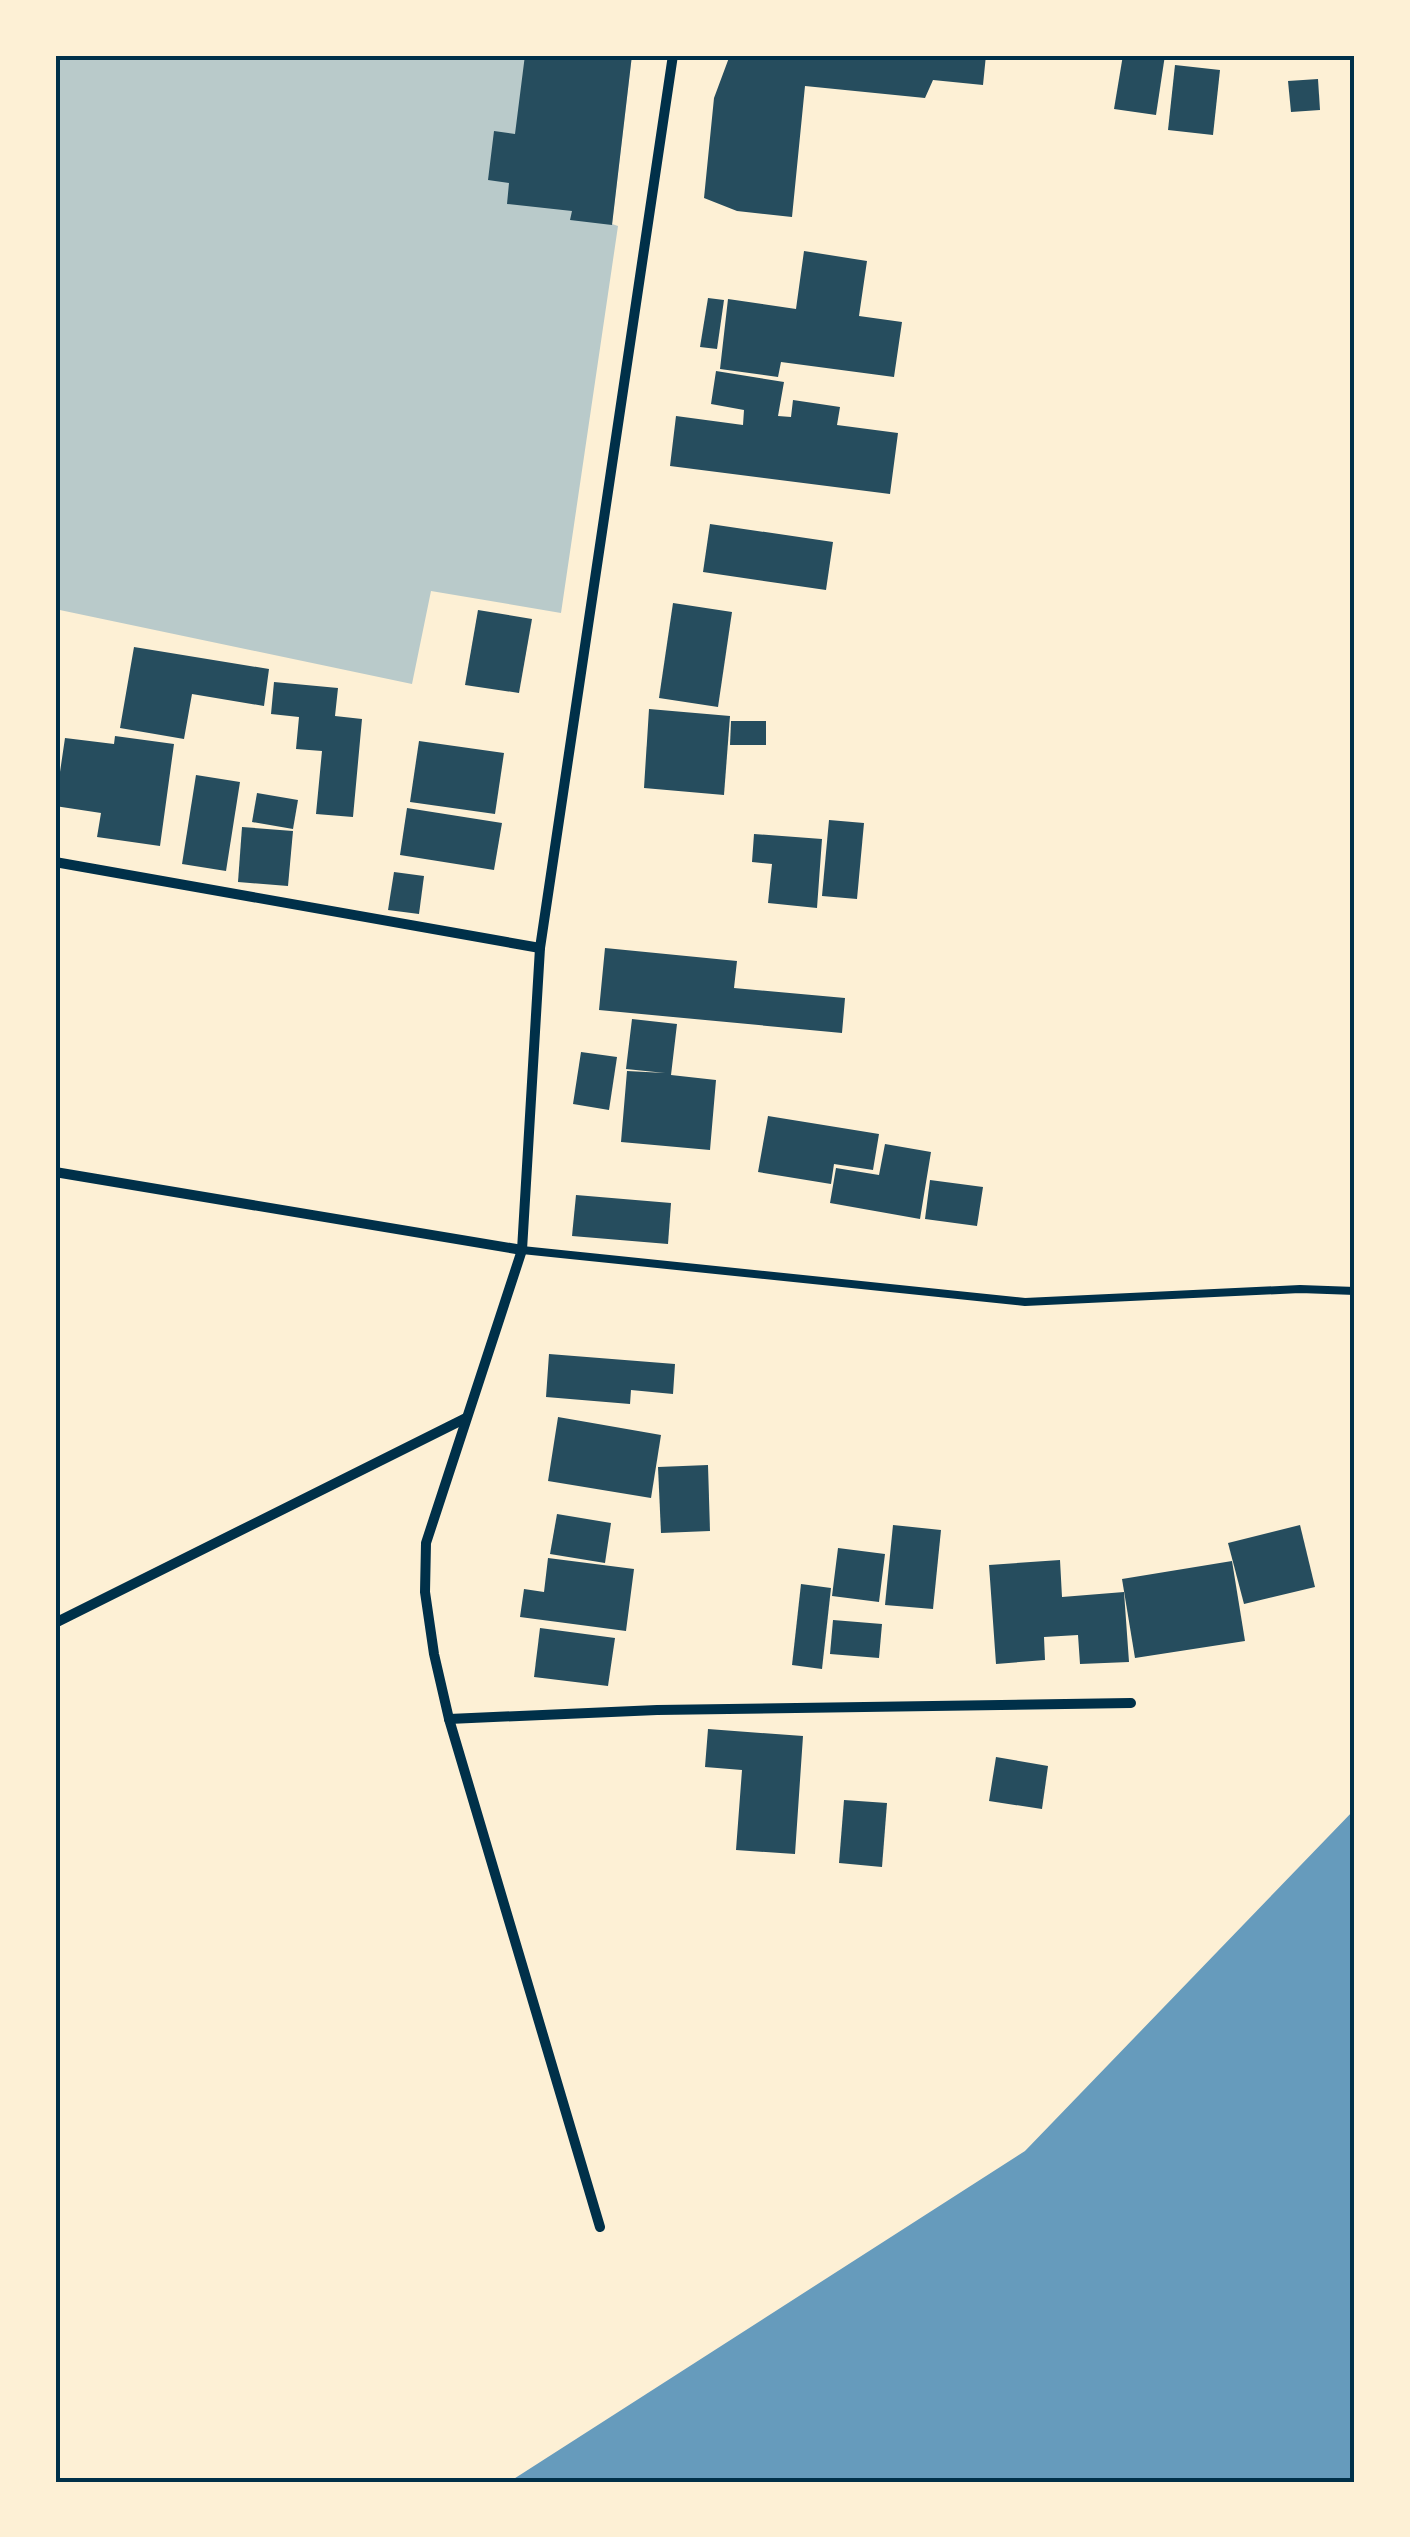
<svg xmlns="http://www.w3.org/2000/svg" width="1410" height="2537" font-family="'Public Sans',sans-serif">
	<rect width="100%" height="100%" fill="#fdf0d5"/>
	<path fill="#b9caca" d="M 55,55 L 632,55 L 612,224 L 618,226 L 561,613 L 431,591 L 412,684 L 55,609 Z"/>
	<path fill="#669bbc" d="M 1355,1809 L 1355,2482 L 509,2482 L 1025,2151 Z"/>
	<g fill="#264d5e">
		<path d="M 525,55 L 632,55 L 612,225 L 570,220 L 572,211 L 507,204 L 509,183 L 488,180 L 494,131 L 515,134 Z"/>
		<path d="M 730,55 L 986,55 L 983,85 L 933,80 L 925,98 L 805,86 L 792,217 L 737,211 L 704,198 L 714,98 Z"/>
		<path d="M 1123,55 L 1165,55 L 1156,115 L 1114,109 Z"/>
		<path d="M 1175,65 L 1220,70 L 1213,135 L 1168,130 Z"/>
		<path d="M 1318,79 L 1320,110 L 1291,112 L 1288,81 Z"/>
		<path d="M 804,251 L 867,261 L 859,316 L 902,322 L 894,377 L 781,362 L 778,377 L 720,369 L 728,299 L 796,309 Z"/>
		<path d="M 708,298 L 724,300 L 717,349 L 700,347 Z"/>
		<path d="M 716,371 L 784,382 L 778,416 L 791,417 L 793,400 L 840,407 L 837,425 L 898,433 L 890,494 L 670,466 L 676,416 L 743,425 L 744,410 L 711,404 Z"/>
		<path d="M 710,524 L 833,542 L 826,590 L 703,572 Z"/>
		<path d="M 673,603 L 732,612 L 718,707 L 659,698 Z"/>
		<path d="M 478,610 L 532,619 L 519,693 L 465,685 Z"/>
		<path d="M 134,647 L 269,669 L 264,706 L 192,694 L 184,739 L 120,728 Z"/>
		<path d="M 274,682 L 338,688 L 335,716 L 362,719 L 353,817 L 316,814 L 322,751 L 296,749 L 299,717 L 271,714 Z"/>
		<path d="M 649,709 L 730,716 L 724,795 L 644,788 Z"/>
		<path d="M 731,721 L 766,721 L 766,745 L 730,745 Z"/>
		<path d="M 115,736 L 174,744 L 160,846 L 97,837 L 101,813 L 55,806 L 65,738 L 114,744 Z"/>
		<path d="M 419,741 L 504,753 L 495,814 L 410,802 Z"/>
		<path d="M 196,775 L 240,782 L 226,871 L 182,864 Z"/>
		<path d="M 257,793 L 298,800 L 293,829 L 252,822 Z"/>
		<path d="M 407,808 L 502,823 L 494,870 L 400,855 Z"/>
		<path d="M 829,820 L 864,823 L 857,899 L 822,896 Z"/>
		<path d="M 242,827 L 293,831 L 288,886 L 238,882 Z"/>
		<path d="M 754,834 L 822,839 L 817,908 L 768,903 L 772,864 L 752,862 Z"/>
		<path d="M 394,872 L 424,876 L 419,914 L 388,910 Z"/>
		<path d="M 605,948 L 737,961 L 734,988 L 845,998 L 842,1033 L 599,1010 Z"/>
		<path d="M 632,1019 L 677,1024 L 671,1075 L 716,1080 L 710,1150 L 621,1142 L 627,1071 L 665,1073 L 626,1069 Z"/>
		<path d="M 581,1052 L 617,1057 L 609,1110 L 573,1104 Z"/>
		<path d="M 768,1116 L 879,1134 L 873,1170 L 834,1164 L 831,1184 L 758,1172 Z"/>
		<path d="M 885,1144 L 931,1152 L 920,1219 L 830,1203 L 836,1168 L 879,1175 Z"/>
		<path d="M 930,1180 L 983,1187 L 977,1226 L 925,1219 Z"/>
		<path d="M 576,1195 L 671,1203 L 668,1244 L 572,1236 Z"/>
		<path d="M 549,1354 L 675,1364 L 673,1394 L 631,1390 L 630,1404 L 546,1397 Z"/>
		<path d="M 558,1417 L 661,1435 L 651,1498 L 548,1481 Z"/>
		<path d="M 708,1465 L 710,1531 L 661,1533 L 658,1467 Z"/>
		<path d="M 557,1514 L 611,1523 L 605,1563 L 550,1554 Z"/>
		<path d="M 893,1525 L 941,1530 L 933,1609 L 885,1605 Z"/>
		<path d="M 1300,1525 L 1315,1587 L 1244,1604 L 1228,1543 Z"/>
		<path d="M 838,1548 L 885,1554 L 879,1602 L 832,1596 Z"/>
		<path d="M 548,1558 L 634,1569 L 626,1631 L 520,1617 L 524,1589 L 544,1592 Z"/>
		<path d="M 1060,1560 L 1062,1597 L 1124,1592 L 1129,1662 L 1080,1664 L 1078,1635 L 1044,1637 L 1045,1660 L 996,1664 L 989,1565 Z"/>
		<path d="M 1232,1561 L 1245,1641 L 1135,1658 L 1122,1579 Z"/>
		<path d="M 801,1584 L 831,1588 L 822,1669 L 792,1665 Z"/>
		<path d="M 833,1620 L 882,1624 L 879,1658 L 830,1654 Z"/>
		<path d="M 540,1628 L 615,1638 L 608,1686 L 534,1677 Z"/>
		<path d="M 708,1729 L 803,1736 L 795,1854 L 736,1850 L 742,1770 L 705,1767 Z"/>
		<path d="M 996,1757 L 1048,1766 L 1042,1809 L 989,1801 Z"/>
		<path d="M 844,1800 L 887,1803 L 882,1867 L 839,1863 Z"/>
	</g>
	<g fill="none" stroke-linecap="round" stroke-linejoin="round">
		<path stroke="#003049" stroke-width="8" d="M 522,1250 L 1025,1302 L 1300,1289 L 1355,1291"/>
		<g stroke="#003049" stroke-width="10">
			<path d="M 55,862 L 540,948"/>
			<path d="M 55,1172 L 522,1250"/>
			<path d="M 55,1623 L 466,1418"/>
			<path d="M 449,1719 L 657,1710 L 1131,1703"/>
			<path d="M 600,2227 L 449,1719 L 434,1654 L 425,1592 L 426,1543 L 522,1250 L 540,948 L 673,55"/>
		</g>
	</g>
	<rect width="1410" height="2537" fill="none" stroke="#fdf0d5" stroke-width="115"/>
	<rect x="58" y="58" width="1294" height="2422" fill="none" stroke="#003049" stroke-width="4"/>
</svg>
